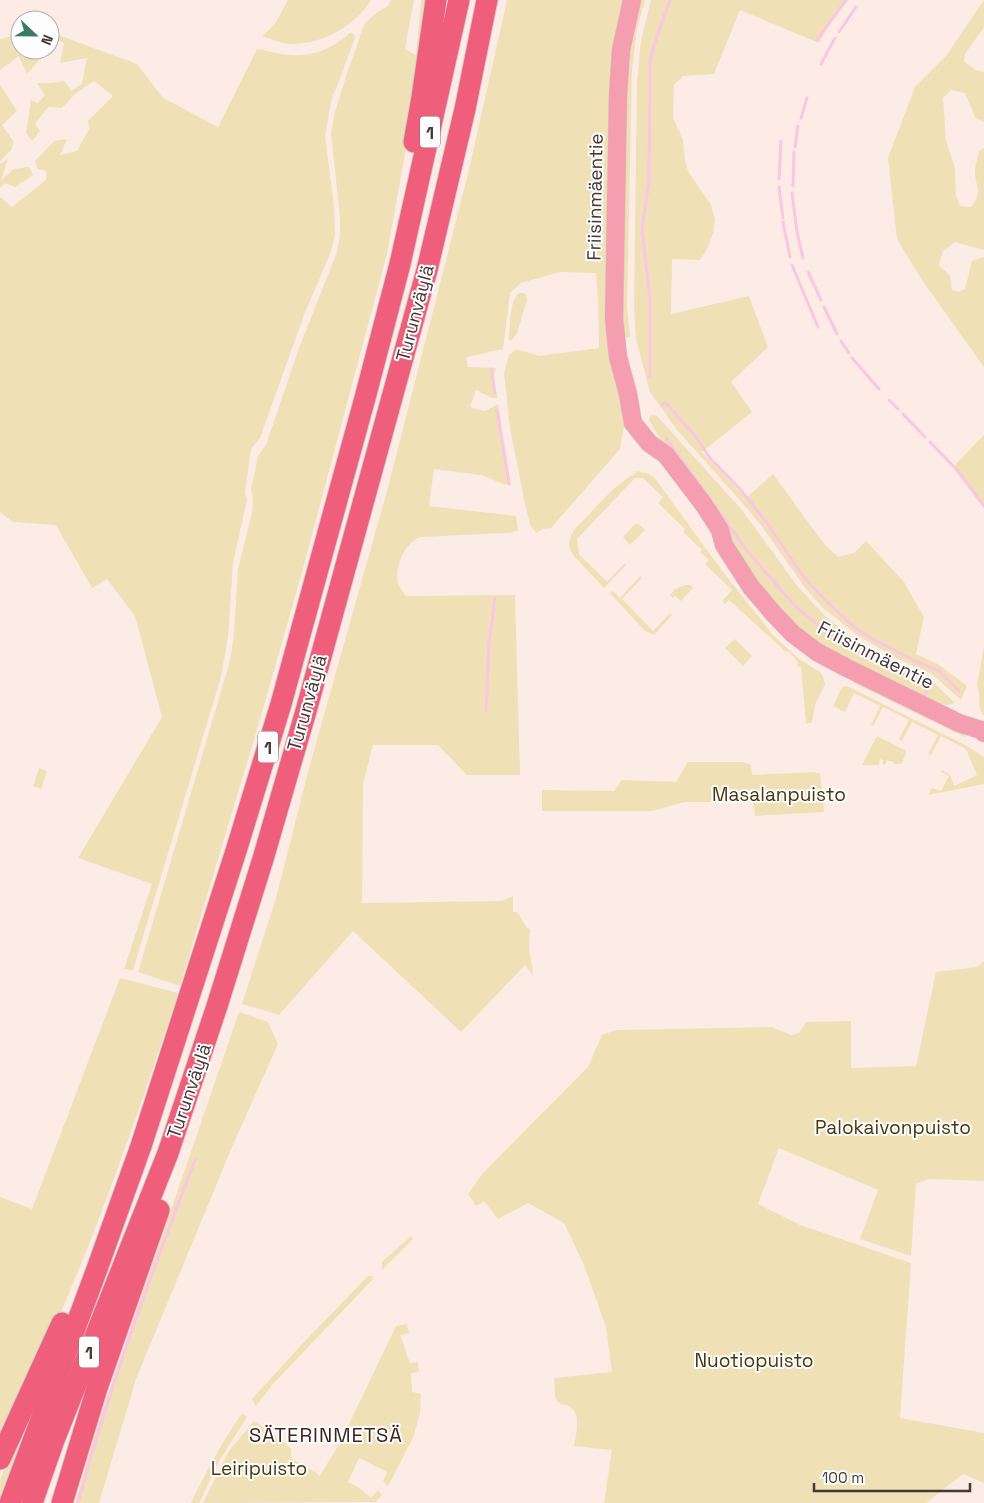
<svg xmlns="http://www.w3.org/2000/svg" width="984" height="1503" font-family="'Space Grotesk',sans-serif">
	<rect width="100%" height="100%" fill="#fdece6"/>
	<g fill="#efe0b6">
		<path d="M 288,0 L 371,0 C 355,26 323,44 292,44 C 282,44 271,39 262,36 L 275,24 Z"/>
		<path d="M 391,0 L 414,0 L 405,49 L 416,55 L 421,0 L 429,0 L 418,82 L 387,254 L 301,576 L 259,723 L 180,986 L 138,972 L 230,661 L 234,633 L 238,569 L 252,513 L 253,499 L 251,490 L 258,456 L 266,445 L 299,348 L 337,252 L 340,235 L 340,217 L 331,133 L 334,115 L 348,70 L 365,23 L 376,13 L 388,6 Z"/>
		<path d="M 507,0 L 624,0 L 609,355 L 616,386 L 628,420 L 623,431 L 620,449 L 551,528 L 543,529 L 536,533 L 530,524 L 525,504 L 510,428 L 504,373 L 509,355 L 516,349 L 539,356 L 599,348 L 598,301 L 596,273 L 560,272 L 521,283 L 510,293 L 503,349 L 466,357 L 468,367 L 496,368 L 494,376 L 497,398 L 492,398 L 476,390 L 470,407 L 485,411 L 498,404 L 511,486 L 503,484 L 482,475 L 434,469 L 429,506 L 516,516 L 518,531 L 508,533 L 420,537 C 405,543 395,565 398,582 C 399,586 403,592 406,596 L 515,595 L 520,775 L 467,775 L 438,745 L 373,745 L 363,784 L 362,903 L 502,901 L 513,896 L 513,912 L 517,912 L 527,928 L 530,929 L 529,949 L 534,977 L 525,965 L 461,1032 L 353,931 L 279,1015 L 242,1004 L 276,898 L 309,768 L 387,491 L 467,178 Z"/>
		<path d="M 638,0 L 645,0 L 637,29 L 632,69 L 627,307 L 630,336 L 628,338 L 623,335 L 621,325 L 626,68 Z"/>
		<path d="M 651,0 L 848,0 L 829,25 L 819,43 L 740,10 L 714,74 L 683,76 L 674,85 L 673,118 L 683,140 L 685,161 L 688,171 L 711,205 L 715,219 L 713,233 L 706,251 L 700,260 L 672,259 L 671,314 L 749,296 L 768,347 L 731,382 L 752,412 L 702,452 L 746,498 L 773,474 L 824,544 L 838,557 L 854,553 L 866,541 L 904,582 L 924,617 L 916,654 L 938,664 L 967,686 L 961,700 L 932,674 L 896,658 L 857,635 L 823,608 L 806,589 L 761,525 L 730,489 L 677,430 L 650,392 L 636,339 L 634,308 L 637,82 L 641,41 Z"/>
		<path d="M 984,0 L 984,27 L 965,54 L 964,62 L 976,70 L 984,72 L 984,121 L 976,119 L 965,93 L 951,90 L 943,98 L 946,141 L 955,168 L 956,196 L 960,206 L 971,207 C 984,190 975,188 975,172 C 975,165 978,157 979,151 L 984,148 L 984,250 L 955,242 L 943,251 L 939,265 L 950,276 L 952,290 L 958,292 L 965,289 L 972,261 L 984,257 L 984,367 L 922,280 L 897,239 L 888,158 L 915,87 L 946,56 Z"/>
		<path d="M 50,32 L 137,64 L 163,98 L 218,127 L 257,49 C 268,51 281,55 292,55 C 314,57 334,47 350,33 L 354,34 L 355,38 L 331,102 L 325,136 L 334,206 L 335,235 L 330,254 L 304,315 L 260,438 L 251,449 L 245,493 L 247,500 L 233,563 L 228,637 L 221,677 L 133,970 L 124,969 L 152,884 L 78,858 L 162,717 L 135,616 L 107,579 L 92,588 L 56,525 L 13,522 L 0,512 L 0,197 L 12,207 L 46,180 L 46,171 L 38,169 L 35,161 L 54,141 L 67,139 L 60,155 L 77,151 L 89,129 L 88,121 L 113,96 L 94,81 L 75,94 L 62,108 L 48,107 L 35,124 L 40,131 L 32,141 L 26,133 L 31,100 L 38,103 L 45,95 L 37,83 L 52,83 L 65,81 L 71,91 L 82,84 L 87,58 L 60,63 L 64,43 L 50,38 Z"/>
		<path d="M 20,35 L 20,50 L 48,50 L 27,74 L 19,56 L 0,70 L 0,39 Z"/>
		<path d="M 0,85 L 17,111 L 2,125 L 14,142 L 11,150 L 0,161 Z"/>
		<path d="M 8,159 L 1,180 L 14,169 L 29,167 L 33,175 L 15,187 L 5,183 L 0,188 L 0,164 Z"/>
		<path d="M 519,293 L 524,293 L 526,295 L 527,300 L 517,333 L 511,341 L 509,339 C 510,326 509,302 519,293 Z"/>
		<path d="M 653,415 L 657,416 L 742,510 L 798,587 L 827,618 L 858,642 L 874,652 L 928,677 L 955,703 L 947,705 L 941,704 L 834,654 L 796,627 L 752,576 L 697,488 L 660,439 L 649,420 L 650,416 Z"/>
		<path d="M 984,435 L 984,506 L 953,467 Z"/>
		<path d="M 638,471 L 649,474 L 654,477 L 720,568 L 773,635 L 799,659 L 820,672 L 823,676 L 825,684 L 815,705 L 812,722 L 806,724 L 801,667 L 798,667 L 797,661 L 788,651 L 786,652 L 729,600 L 725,604 L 722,601 L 732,590 L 705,564 L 709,560 L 700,552 L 702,550 L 683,532 L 685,529 L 658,503 L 663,497 L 643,478 L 635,478 L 577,539 L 579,554 L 607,582 L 624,564 L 626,565 L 607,585 L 604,588 L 573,555 C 569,548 568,543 571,536 C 573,529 581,523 586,518 C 602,500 617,484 638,471 Z"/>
		<path d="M 636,523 L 639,524 L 645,530 L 630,545 L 623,537 Z"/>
		<path d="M 640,576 L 642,578 L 622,599 L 653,631 L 670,613 L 672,615 L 654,635 L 645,631 L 610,593 L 613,591 L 620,598 Z"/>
		<path d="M 685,585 L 690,585 L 693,588 L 681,601 L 675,596 L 673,598 L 670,595 L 675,589 Z"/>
		<path d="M 735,639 L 752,656 L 743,666 L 725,648 Z"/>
		<path d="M 984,646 L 984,716 C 976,707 982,696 977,686 Z"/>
		<path d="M 855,681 L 937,719 L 966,736 L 965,737 L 852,682 Z"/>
		<path d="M 847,686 L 967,746 L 984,757 L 984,784 L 928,795 L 932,788 L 941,791 L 949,776 L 941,772 L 942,770 L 950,775 L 954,786 L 977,775 L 966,749 L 941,736 L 931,755 L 928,754 L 938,735 L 912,722 L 902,741 L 899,739 L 909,720 L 883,707 L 873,726 L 871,725 L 880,706 L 854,693 L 845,712 L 833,706 L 842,687 Z"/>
		<path d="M 877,736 L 905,750 L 906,753 L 901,764 L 894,764 L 893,762 L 887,760 L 886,764 L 883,765 L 883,760 L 880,759 L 879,765 L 862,765 Z"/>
		<path d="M 688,762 L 744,762 L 751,765 L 752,775 L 814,772 L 820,774 L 824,812 L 755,816 L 752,790 L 714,791 L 714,802 L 684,802 L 653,811 L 542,811 L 542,790 L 614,791 L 622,780 L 676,782 Z"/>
		<path d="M 39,768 L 47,771 L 41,789 L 33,786 Z"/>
		<path d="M 984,961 L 984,1181 L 929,1179 L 916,1184 L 911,1256 L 860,1239 L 878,1190 L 779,1148 L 758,1204 L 800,1225 L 911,1263 L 900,1418 L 984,1433 L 984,1483 L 963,1474 L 926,1503 L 604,1503 L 612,1450 L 574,1446 C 576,1435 582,1413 570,1407 C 565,1404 559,1405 556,1399 C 554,1394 555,1384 554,1378 L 612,1372 L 606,1327 L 584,1265 L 564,1223 L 528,1203 L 498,1219 L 484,1201 L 476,1206 L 468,1194 L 483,1173 L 588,1067 L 602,1035 L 616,1030 L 771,1027 L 791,1035 L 799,1033 L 806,1022 L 851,1021 L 851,1068 L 916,1066 L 936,972 L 977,967 Z"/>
		<path d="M 120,978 L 178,993 C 139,1112 98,1230 47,1344 C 32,1378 16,1411 0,1444 L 0,1197 L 32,1209 Z"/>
		<path d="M 239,1012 L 268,1022 L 278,1044 L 232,1147 L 136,1379 L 99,1503 L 75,1503 L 102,1411 Z"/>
		<path d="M 411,1236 L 413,1239 L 382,1270 L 382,1262 Z"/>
		<path d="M 368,1276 L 372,1276 L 374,1278 L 273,1384 L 256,1406 L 252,1399 L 304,1342 Z"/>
		<path d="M 407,1324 L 409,1333 L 400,1335 L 410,1363 L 418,1362 L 419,1371 L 411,1374 L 412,1392 L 421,1394 L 420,1413 L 413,1438 L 388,1486 L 383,1481 L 387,1472 L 359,1458 L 348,1482 L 358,1487 L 371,1498 L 378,1490 L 382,1495 L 376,1502 L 203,1503 L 229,1451 L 254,1421 L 284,1442 L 291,1449 L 291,1458 L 318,1474 L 319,1477 L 340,1443 L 396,1326 Z"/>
		<path d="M 35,1407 L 0,1502 L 0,1480 L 15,1443 Z"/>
		<path d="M 243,1414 L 247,1417 L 219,1461 L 199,1503 L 191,1503 C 206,1473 221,1443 241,1415 Z"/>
	</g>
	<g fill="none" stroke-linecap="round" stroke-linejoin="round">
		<g stroke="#fac6e2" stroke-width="3">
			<path d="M 839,32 L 856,7"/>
			<path d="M 817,40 L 846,0"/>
			<path d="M 821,64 L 835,38"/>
			<path d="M 801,118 L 807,98"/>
			<path d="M 795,147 L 798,126"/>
			<path d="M 779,179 L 781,141"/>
			<path d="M 793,186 L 794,152"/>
			<path d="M 779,187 L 783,218"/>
			<path d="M 792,193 L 797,232 L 803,258"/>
			<path d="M 783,222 L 790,257"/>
			<path d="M 792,265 L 818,327"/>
			<path d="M 808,272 L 821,300"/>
			<path d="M 824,307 L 837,334"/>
			<path d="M 841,341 L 849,353"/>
			<path d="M 852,358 L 879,389"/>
			<path d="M 491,369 L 495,393"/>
			<path d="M 650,377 L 650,299 L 642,229 L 649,180 L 650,64 L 653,48 L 670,0"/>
			<path d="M 889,400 L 898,409"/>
			<path d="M 663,404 L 665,402 L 696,437 L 710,458 L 740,489 L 767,523 L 802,575 L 824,599 L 853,626 L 871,638 L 913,660 L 939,671 L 959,691"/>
			<path d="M 497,410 L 509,483"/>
			<path d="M 903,414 L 925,437"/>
			<path d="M 666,438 L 748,552 L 796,607 L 839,642 L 918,682 L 927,689 L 925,695"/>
			<path d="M 930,442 L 957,470 L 984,506"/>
			<path d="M 486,711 L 489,644 L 495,599"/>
			<path d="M 78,1503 C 109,1387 152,1272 195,1160"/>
		</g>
		<defs>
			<path id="major" d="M 632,0 L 621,50 L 618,95 L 614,319 L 618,357 L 628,394 L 633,423 L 649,443 L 666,455 L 704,505 L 720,530 L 724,545 L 751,587 L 773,613 L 793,634 L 817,652 L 847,668 L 959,723 L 981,730 L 984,733"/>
			<g id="highway">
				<path d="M 414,142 L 422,97 L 436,0"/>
				<path d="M 0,1459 L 62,1323"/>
				<path d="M 10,1503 L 97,1269 L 141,1146 L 236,851 L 281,704 L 365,398 L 400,264 L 459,0"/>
				<path d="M 32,1503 L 54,1440 L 168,1153 L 217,1006 L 263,859 L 306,711 L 427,270 L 465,109 L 487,0"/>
				<path d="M 62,1503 L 97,1388 L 159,1210"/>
			</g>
		</defs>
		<use href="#major" stroke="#d2cfcf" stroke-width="19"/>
		<use href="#highway" stroke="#d2cfcf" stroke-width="23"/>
		<use href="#major" stroke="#f59eaf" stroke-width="18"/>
		<use href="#highway" stroke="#ef5e7a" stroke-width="21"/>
	</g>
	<g text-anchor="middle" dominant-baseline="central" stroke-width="4" stroke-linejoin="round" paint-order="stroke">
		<g fill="#fdfdfd" stroke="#7c7471" stroke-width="1">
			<rect x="420" y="116.5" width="20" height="31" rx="4"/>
			<rect x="258" y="731.5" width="20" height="31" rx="4"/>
			<rect x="79" y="1336.5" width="20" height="31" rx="4"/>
		</g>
		<g font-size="18" font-weight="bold" fill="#443935">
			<text x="430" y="132">1</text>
			<text x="268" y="747">1</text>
			<text x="89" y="1352">1</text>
		</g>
		<g font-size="19" fill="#443935" stroke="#fdfdfd">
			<text transform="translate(595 197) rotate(-89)">Friisinmäentie</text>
			<text transform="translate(415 313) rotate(-75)">Turunväylä</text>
			<text transform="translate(876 655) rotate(27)">Friisinmäentie</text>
			<text transform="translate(307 703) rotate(-74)">Turunväylä</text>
			<text transform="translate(189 1091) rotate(-71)">Turunväylä</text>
		</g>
		<g font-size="19" fill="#453810" stroke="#fdfdfd">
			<text x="779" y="794">Masalanpuisto</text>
			<text x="893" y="1127">Palokaivonpuisto</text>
			<text x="754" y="1360">Nuotiopuisto</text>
			<text x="259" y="1468">Leiripuisto</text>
		</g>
		<g font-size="20" letter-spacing="1" fill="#3a251f" stroke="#fdfdfd">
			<text x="326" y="1435">SÄTERINMETSÄ</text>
		</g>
	</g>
	<g transform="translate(35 35) rotate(112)"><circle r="24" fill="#fdfdfd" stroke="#b3afad"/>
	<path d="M0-4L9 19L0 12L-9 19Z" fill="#3c7a66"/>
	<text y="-8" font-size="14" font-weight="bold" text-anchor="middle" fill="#443935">N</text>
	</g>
	<path d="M814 1483v8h156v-8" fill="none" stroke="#443935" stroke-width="2.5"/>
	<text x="822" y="1483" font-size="15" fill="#443935" stroke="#fdfdfd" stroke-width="4" paint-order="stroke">100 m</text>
</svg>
